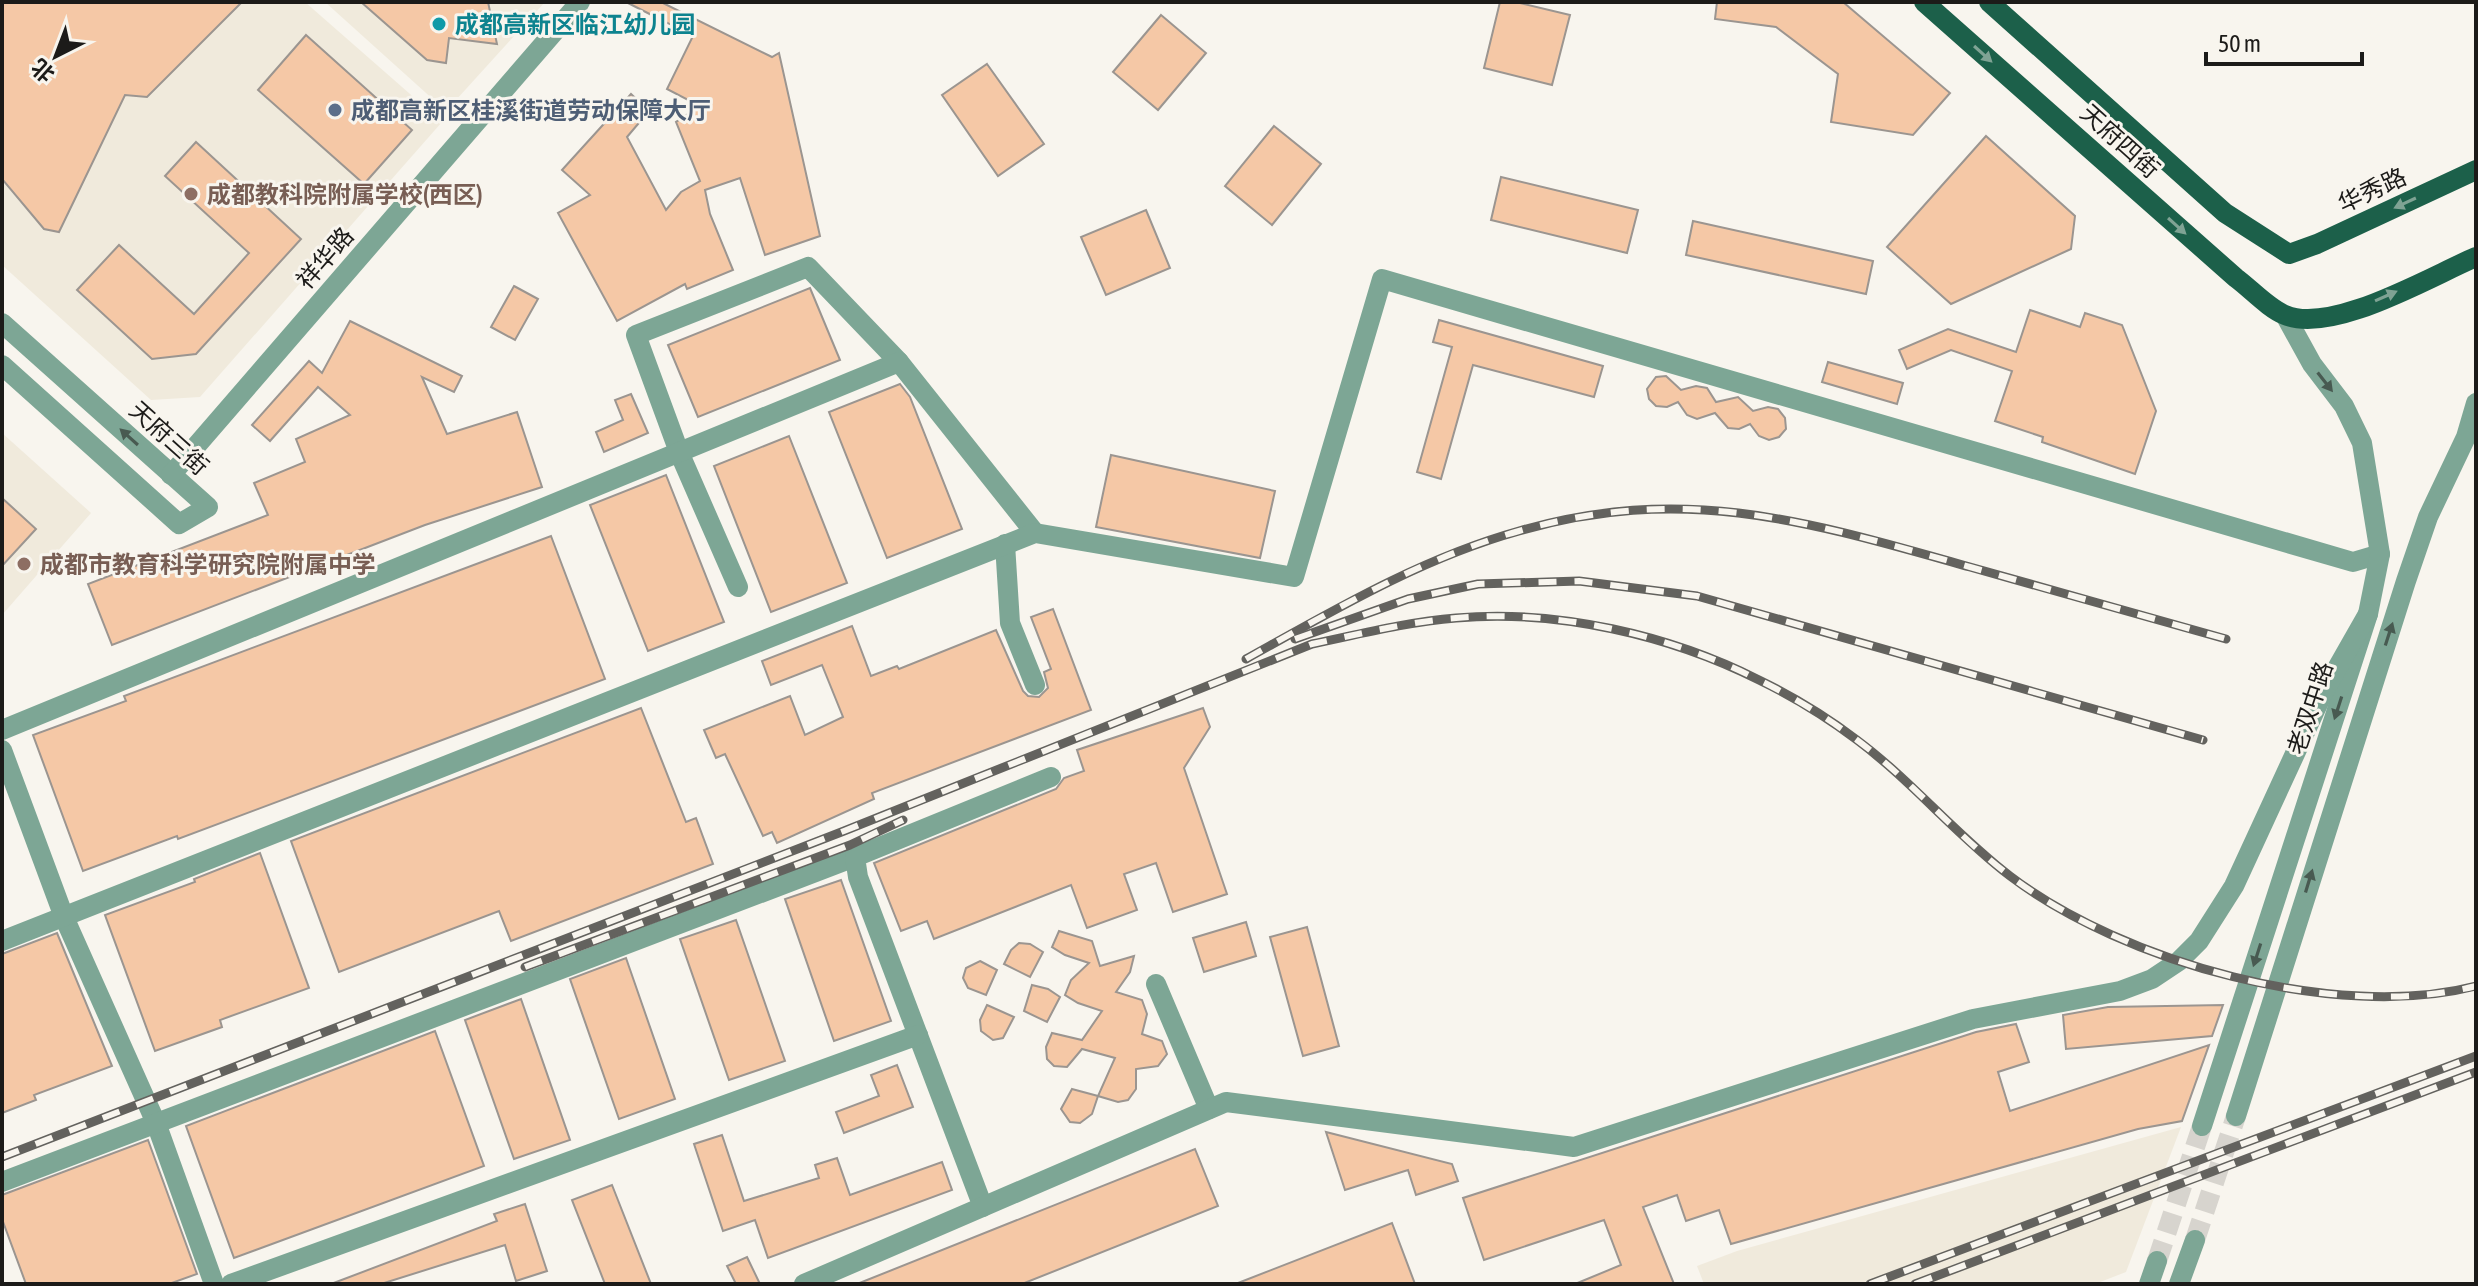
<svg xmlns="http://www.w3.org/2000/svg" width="2478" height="1286" font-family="'Asap Condensed','Noto Sans SC',sans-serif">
	<rect width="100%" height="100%" fill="#f8f5ee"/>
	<g fill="#f0eadc">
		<path d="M 2,2 L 305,2 L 442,122 L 200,397 L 151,400 L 2,265 Z"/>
		<path d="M 325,2 L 545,2 L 446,111 Z"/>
		<path d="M 2,433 L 91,513 L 2,615 Z"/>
		<path d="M 2181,1127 L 2126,1272 L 2095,1284 L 1704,1284 L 1697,1266 L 1737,1251 Z"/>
	</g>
	<g fill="#f5c8a6" stroke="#9b9590" stroke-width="2">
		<path d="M 2,2 L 242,2 L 147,97 L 125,95 L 59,232 L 44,229 L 2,179 Z"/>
		<path d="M 361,2 L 488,2 L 497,44 L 449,38 L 446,63 L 427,60 Z"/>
		<path d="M 626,2 L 661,2 L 772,57 L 779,53 L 820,236 L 765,255 L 740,178 L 705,190 L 710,214 L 733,270 L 687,289 L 685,284 L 617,321 L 558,213 L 590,195 L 562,170 L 631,94 L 649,111 L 627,137 L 666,210 L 681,192 L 700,181 L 676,122 L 700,106 L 667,89 L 693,36 Z"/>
		<path d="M 1500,2 L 1516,2 L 1570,15 L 1552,85 L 1484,68 Z"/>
		<path d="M 1717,2 L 1843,2 L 1950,93 L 1913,135 L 1831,122 L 1838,74 L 1776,27 L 1715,19 Z"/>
		<path d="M 1161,15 L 1206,53 L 1158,110 L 1113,72 Z"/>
		<path d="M 306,35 L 412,130 L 364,184 L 258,90 Z"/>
		<path d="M 987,64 L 1044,144 L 998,176 L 942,95 Z"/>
		<path d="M 1274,126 L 1321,164 L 1272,225 L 1225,186 Z"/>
		<path d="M 1986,136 L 2075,216 L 2071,249 L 1951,304 L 1887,247 Z"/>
		<path d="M 196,142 L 301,239 L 196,354 L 152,359 L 77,290 L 119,245 L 194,314 L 249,253 L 165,176 Z"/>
		<path d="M 1501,177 L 1638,210 L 1627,253 L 1491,220 Z"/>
		<path d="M 1146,210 L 1170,268 L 1106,295 L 1081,237 Z"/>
		<path d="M 1693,221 L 1873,261 L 1866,294 L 1686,255 Z"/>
		<path d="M 514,286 L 538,299 L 515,340 L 491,327 Z"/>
		<path d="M 810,288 L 840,360 L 698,417 L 668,345 Z"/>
		<path d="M 2030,310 L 2080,327 L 2085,313 L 2122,325 L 2156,411 L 2135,474 L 2042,442 L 2043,437 L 1995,421 L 2012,371 L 1951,350 L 1907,369 L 1899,350 L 1948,329 L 2016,352 Z"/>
		<path d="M 1439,320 L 1603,366 L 1594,397 L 1473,365 L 1441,479 L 1417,472 L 1452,347 L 1433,342 Z"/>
		<path d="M 350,321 L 462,376 L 454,392 L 422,377 L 447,434 L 517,412 L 542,487 L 425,525 L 112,645 L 88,584 L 268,515 L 254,483 L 305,462 L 296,439 L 350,415 L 318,387 L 270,441 L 252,425 L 309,361 L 322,373 Z"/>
		<path d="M 1828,362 L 1903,383 L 1897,404 L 1822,382 Z"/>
		<path d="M 1666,376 L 1681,390 L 1696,386 L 1707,388 L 1716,402 L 1738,397 L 1753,411 L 1768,407 L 1778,409 L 1785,418 L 1786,429 L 1779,437 L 1769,440 L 1759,436 L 1750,424 L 1739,429 L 1728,428 L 1715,413 L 1697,419 L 1687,415 L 1678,402 L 1667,407 L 1656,406 L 1649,399 L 1647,389 L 1656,377 Z"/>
		<path d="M 900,384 L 910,397 L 962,529 L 887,558 L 829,412 Z"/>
		<path d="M 631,394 L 648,433 L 604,452 L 596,432 L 623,420 L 615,400 Z"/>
		<path d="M 789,436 L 847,583 L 771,612 L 714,466 Z"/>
		<path d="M 1111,455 L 1275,491 L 1260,558 L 1096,527 Z"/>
		<path d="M 666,475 L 724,622 L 648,651 L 590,505 Z"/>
		<path d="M 2,498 L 36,529 L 2,566 Z"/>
		<path d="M 551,536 L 605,679 L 178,839 L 177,836 L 83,871 L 33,735 L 126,701 L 124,696 Z"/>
		<path d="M 1053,609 L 1091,710 L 872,793 L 874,799 L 777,843 L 772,832 L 763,836 L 725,754 L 716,758 L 704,730 L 790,696 L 805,735 L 843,717 L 822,665 L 771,685 L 762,661 L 852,626 L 871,676 L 897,666 L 899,669 L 996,630 L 1023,691 L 1028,696 L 1039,697 L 1048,688 L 1044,672 L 1051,669 L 1031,617 Z"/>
		<path d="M 641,708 L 686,822 L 696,818 L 713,864 L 511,941 L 499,911 L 339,972 L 291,841 Z"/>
		<path d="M 1203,708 L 1210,727 L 1184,768 L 1227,894 L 1173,912 L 1156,863 L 1124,874 L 1137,910 L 1087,928 L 1071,885 L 934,939 L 927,921 L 901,931 L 874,863 L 1056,789 L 1064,778 L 1084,771 L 1077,750 Z"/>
		<path d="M 260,853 L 309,988 L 220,1020 L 222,1027 L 155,1051 L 105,915 L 195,882 L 194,879 Z"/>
		<path d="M 841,880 L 891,1021 L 834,1041 L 785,899 Z"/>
		<path d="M 736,920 L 785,1061 L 729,1080 L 680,939 Z"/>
		<path d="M 1246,922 L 1256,956 L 1204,972 L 1193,938 Z"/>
		<path d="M 1307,927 L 1339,1046 L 1303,1056 L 1270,937 Z"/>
		<path d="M 1059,931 L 1092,941 L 1100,966 L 1134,956 L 1130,972 L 1116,992 L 1142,1000 L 1147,1014 L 1142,1034 L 1162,1041 L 1167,1054 L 1158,1066 L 1136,1069 L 1136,1089 L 1128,1100 L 1118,1102 L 1098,1096 L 1115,1058 L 1082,1049 L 1067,1067 L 1054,1066 L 1047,1059 L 1046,1047 L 1052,1033 L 1082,1040 L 1102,1011 L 1078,1003 L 1065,995 L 1071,980 L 1089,963 L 1065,955 L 1052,947 Z"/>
		<path d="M 57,933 L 112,1066 L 34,1095 L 36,1100 L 2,1113 L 2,954 Z"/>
		<path d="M 1019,943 L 1030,944 L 1043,952 L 1030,977 L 1004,964 L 1011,950 Z"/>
		<path d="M 626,958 L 675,1099 L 619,1119 L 570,979 Z"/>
		<path d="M 980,961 L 997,970 L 986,995 L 968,988 L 963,978 L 966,968 Z"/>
		<path d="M 1032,985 L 1048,989 L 1060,997 L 1047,1022 L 1024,1011 Z"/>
		<path d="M 521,999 L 570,1140 L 514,1159 L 465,1020 Z"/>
		<path d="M 987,1005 L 1014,1017 L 1003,1038 L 993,1040 L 981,1031 L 980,1020 Z"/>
		<path d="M 2223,1005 L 2212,1036 L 2066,1049 L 2063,1015 L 2108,1007 Z"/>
		<path d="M 2016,1024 L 2029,1062 L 1998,1072 L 2010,1111 L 2209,1045 L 2182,1121 L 2138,1129 L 1731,1244 L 1719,1210 L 1686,1221 L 1677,1195 L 1643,1207 L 1674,1284 L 1575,1284 L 1621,1265 L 1604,1220 L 1484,1260 L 1463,1198 L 1976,1032 Z"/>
		<path d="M 435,1031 L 484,1166 L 234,1258 L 186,1126 Z"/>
		<path d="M 897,1065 L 913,1107 L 844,1133 L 836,1112 L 879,1096 L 871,1075 Z"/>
		<path d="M 1072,1089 L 1098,1096 L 1092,1114 L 1080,1123 L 1070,1122 L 1061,1109 Z"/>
		<path d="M 1326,1132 L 1452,1164 L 1458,1181 L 1416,1195 L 1408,1170 L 1345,1190 Z"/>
		<path d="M 722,1135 L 744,1201 L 819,1178 L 815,1165 L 837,1158 L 850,1195 L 942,1162 L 952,1190 L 768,1258 L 755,1220 L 723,1231 L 694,1144 Z"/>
		<path d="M 148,1140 L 197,1274 L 169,1284 L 26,1284 L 2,1219 L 2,1195 Z"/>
		<path d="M 1195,1149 L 1218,1206 L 1022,1284 L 857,1284 Z"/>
		<path d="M 612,1185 L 651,1284 L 605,1284 L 572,1200 Z"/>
		<path d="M 525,1204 L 547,1271 L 516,1281 L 505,1245 L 381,1284 L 331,1284 L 497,1221 L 494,1214 Z"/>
		<path d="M 1392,1223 L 1415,1284 L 1238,1284 L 1238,1283 Z"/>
		<path d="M 747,1257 L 760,1284 L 736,1284 L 727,1266 Z"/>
	</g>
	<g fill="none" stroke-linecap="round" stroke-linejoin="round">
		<g stroke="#d7d4ce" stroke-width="20" stroke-dasharray="20 10" stroke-linecap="butt">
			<path d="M 2195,1240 L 2236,1116"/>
			<path d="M 2157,1261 L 2202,1126"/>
		</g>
		<g stroke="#7da695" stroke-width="20">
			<path d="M 2,323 L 208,507 L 179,524 L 2,365"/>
			<path d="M 171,475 L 580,2"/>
			<path d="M 1005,544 L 1010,623 L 1035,685"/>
			<path d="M 738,587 L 679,452 L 636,335 L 808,267 L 899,362"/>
			<path d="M 2,730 L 899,362 L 1035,533"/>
			<path d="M 2,750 L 64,917 L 156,1123 L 214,1284"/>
			<path d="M 2,941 L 1035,533 L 1294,577 L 1382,279 L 2353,562 L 2380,554"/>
			<path d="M 1156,984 L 1209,1109"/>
			<path d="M 2236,1116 L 2406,581 L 2428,517 L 2466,437 L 2476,403"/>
			<path d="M 2202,1126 L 2368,614 L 2380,554 L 2362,443 L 2344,406 L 2312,364 L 2285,315"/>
			<path d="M 2,1182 L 855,857"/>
			<path d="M 983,1207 L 858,877 L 855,857 L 1051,777"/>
			<path d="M 231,1284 L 918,1035"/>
			<path d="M 804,1284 L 1226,1102 L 1574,1147 L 1973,1019 L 2120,991 L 2152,979 L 2179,961 L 2199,941 L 2234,886 L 2323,693 L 2368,614"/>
			<path d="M 2149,1284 L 2157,1261"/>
			<path d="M 2179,1284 L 2195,1240"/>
		</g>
		<g stroke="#1c604a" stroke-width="20">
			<path d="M 1924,2 L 2236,278 C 2251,289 2268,308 2285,315 C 2332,335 2431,276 2476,257"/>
			<path d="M 1989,2 L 2225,213 L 2289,254 L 2317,244 L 2476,170"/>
		</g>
		<defs>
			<g id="rail">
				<path d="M 1295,639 L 1408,599 L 1478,584 L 1579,581 L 1697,596 L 2203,740"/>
				<path d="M 1246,659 C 1334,610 1422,558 1519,531 C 1686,483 1810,522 1970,567 C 2055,591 2141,615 2226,639"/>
				<path d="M 525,967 L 850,845 L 903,820"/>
				<path d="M 2,1157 L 844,831 L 1312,644 C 1360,634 1407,622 1456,618 C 1557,609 1670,635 1759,680 C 1792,696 1828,718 1857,740 C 1912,781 1956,835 2010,876 C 2123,962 2337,1022 2476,986"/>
				<path d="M 1870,1284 L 2476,1056"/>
				<path d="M 1915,1284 L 2476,1072"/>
			</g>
		</defs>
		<use href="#rail" stroke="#63625e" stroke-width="9"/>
		<use href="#rail" stroke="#f8f5ee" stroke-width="6" stroke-dasharray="18" stroke-linecap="butt"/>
	</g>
	<defs><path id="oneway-solid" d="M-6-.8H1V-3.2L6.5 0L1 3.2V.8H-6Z" transform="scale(2)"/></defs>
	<g fill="#7fa394">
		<use href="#oneway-solid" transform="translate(1983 54) rotate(42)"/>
		<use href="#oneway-solid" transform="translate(2405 203) rotate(155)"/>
		<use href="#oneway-solid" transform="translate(2177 226) rotate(42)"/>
		<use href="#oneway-solid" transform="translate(2386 296) rotate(-24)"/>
	</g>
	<g fill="#485a51">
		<use href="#oneway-solid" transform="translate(2325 382) rotate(52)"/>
		<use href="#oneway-solid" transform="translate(129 437) rotate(-138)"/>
		<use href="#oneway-solid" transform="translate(2389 634) rotate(-72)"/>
		<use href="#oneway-solid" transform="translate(2338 708) rotate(108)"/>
		<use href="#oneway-solid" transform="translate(2309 881) rotate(-73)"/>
		<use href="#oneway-solid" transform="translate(2257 955) rotate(108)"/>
	</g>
	<circle fill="#0f9aa8" stroke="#f8f5ee" stroke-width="3" cx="439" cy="24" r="8"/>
	<circle fill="#5c6f8a" stroke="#f8f5ee" stroke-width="3" cx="335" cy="110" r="8"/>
	<g fill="#8d6e63" stroke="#f8f5ee" stroke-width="3">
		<circle cx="191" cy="194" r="8"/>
		<circle cx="24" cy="564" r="8"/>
	</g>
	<g text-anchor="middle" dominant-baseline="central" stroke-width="6" stroke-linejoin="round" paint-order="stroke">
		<g font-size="24" font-weight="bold" fill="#0d838f" stroke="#f8f5ee" text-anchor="start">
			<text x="455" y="24">成都高新区临江幼儿园</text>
		</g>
		<g font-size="24" font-weight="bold" fill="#4e5e75" stroke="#f8f5ee" text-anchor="start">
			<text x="351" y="110">成都高新区桂溪街道劳动保障大厅</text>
		</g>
		<g font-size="24" fill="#1c1b19" stroke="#f8f5ee">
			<text transform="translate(2120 141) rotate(42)">天府四街</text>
			<text transform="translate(2372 190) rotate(-25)">华秀路</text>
			<text transform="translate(325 258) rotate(-49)">祥华路</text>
			<text transform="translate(169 438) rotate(42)">天府三街</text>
			<text transform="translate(2310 708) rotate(-72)">老双中路</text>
		</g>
		<g font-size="24" font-weight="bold" fill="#785e54" stroke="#f8f5ee" text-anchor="start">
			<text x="207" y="194">成都教科院附属学校(西区)</text>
			<text x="40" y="564">成都市教育科学研究院附属中学</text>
		</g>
	</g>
	<rect width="2478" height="1286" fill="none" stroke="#1c1b19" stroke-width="8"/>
	<g transform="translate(56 56) rotate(222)" stroke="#f8f5ee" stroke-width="6" paint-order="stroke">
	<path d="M0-6L14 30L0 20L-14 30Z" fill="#1c1b19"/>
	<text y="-12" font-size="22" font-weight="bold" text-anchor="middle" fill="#1c1b19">北</text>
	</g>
	<path d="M2206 52v12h156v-12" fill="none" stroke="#1c1b19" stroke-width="4"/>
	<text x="2218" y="52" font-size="24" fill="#1c1b19" stroke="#f8f5ee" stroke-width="6" paint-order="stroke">50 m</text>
</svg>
